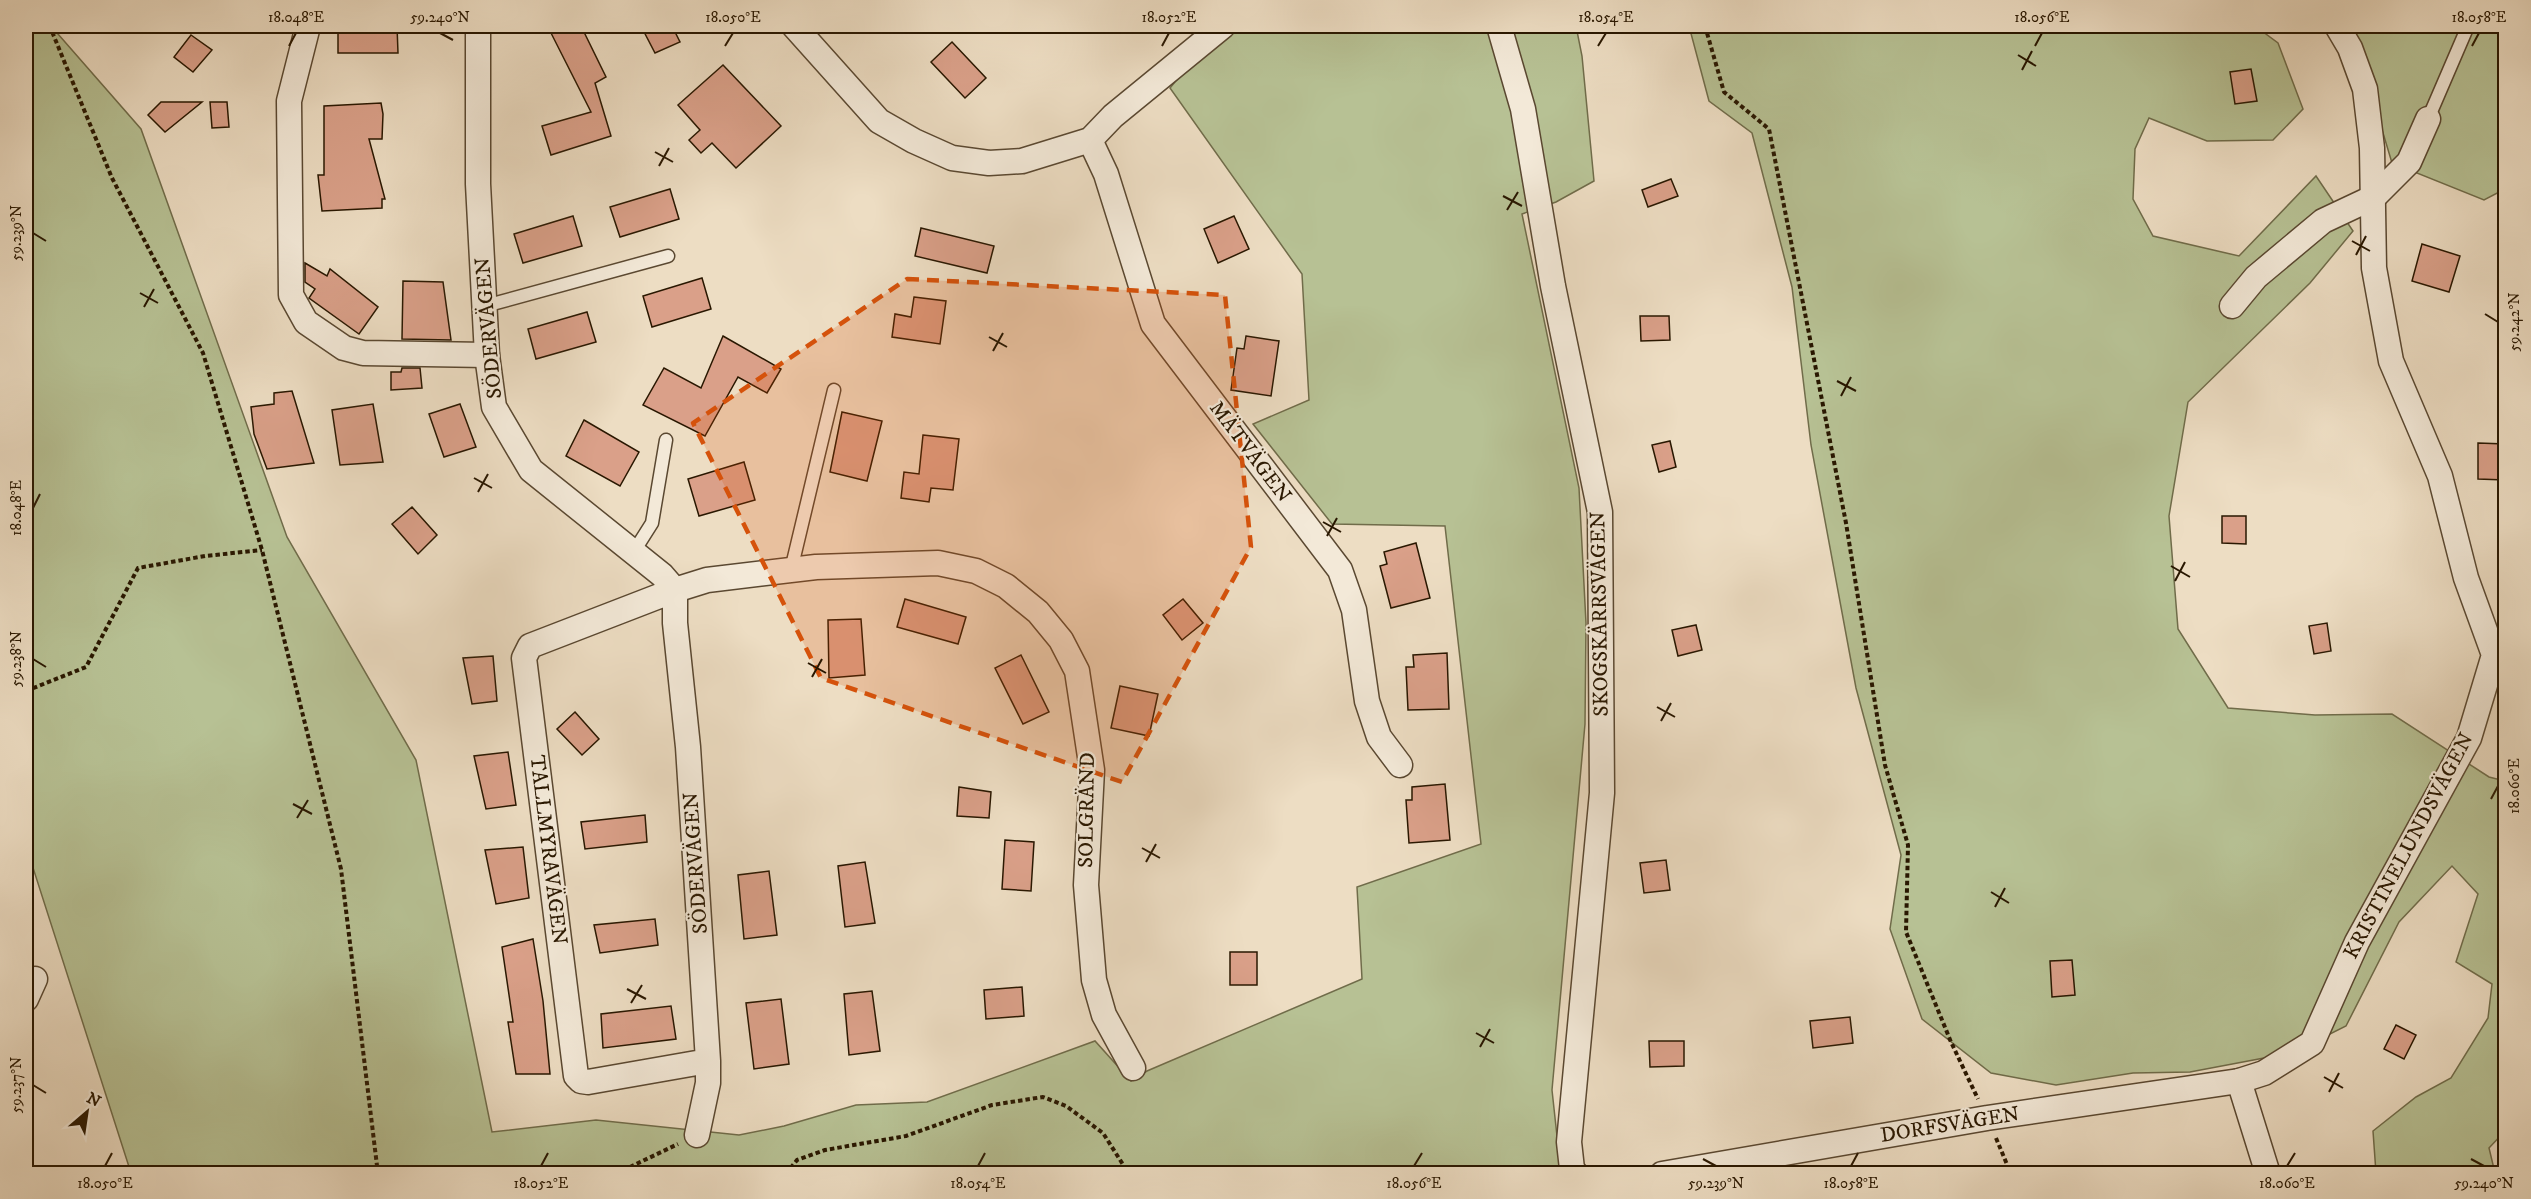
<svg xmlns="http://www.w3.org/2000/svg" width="2531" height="1199" font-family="'IM FELL DW Pica',serif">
	<rect width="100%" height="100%" fill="#edddc3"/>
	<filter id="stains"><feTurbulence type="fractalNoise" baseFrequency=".00333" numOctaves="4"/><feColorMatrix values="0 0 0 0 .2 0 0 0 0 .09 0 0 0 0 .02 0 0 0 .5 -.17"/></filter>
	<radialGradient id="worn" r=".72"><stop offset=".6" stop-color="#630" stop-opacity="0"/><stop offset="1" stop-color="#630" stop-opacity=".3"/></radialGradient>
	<g fill="#b7c194" stroke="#706c4a" stroke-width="1.5">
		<path d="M 26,26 L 51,26 L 141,129 L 287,537 L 416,760 L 492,1132 L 596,1120 L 739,1135 L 784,1126 L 856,1105 L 927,1102 L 1095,1041 L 1131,1081 L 1147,1071 L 1362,979 L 1357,887 L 1481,844 L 1445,526 L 1332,524 L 1253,424 L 1309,400 L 1302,274 L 1170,88 L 1221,26 L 1576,26 L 1582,56 L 1594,181 L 1556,202 L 1522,214 L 1579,488 L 1586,623 L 1585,724 L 1552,1090 L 1561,1173 L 131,1173 L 26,846 Z"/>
		<path d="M 1689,26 L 2255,26 L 2278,43 L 2303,109 L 2273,140 L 2207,141 L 2149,118 L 2135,149 L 2133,199 L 2153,236 L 2239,256 L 2316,176 L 2353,231 L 2310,283 L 2188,402 L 2169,516 L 2178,629 L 2228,708 L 2315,715 L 2392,714 L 2489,777 L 2505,781 L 2506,1130 L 2489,1148 L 2495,1173 L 2376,1173 L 2373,1131 L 2416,1097 L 2451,1078 L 2488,1018 L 2492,984 L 2456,962 L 2478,894 L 2452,866 L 2399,922 L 2346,1026 L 2312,1043 L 2264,1058 L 2190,1072 L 2133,1073 L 2056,1085 L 1991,1073 L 1922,1019 L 1890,929 L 1901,855 L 1856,688 L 1811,445 L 1792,287 L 1752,133 L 1709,101 Z"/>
		<path d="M 2351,26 L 2505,26 L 2505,189 L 2484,200 L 2392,163 Z"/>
	</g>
	<g fill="#daa089" stroke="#291700" stroke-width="1.5">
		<path d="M 338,26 L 397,26 L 398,53 L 338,53 Z"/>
		<path d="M 568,26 L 581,26 L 606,77 L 595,83 L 611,136 L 551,155 L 542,126 L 591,112 L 551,33 Z"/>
		<path d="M 641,26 L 672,26 L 680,42 L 655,53 Z"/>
		<path d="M 191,35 L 212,50 L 193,72 L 174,57 Z"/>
		<path d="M 952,42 L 986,78 L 965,98 L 931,62 Z"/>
		<path d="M 723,65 L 781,126 L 736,168 L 712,143 L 701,153 L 689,140 L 700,130 L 678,105 Z"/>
		<path d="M 2251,69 L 2257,101 L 2235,104 L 2230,72 Z"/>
		<path d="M 161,102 L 202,102 L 165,132 L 148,115 Z"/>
		<path d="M 210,102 L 227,102 L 229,127 L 212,128 Z"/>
		<path d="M 381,103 L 383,114 L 382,139 L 369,139 L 385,199 L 382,199 L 382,208 L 322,211 L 318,175 L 324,175 L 324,106 Z"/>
		<path d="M 1671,179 L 1678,196 L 1648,207 L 1642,190 Z"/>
		<path d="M 670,189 L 679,219 L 620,237 L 610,207 Z"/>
		<path d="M 573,216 L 582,246 L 523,263 L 514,234 Z"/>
		<path d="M 1234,216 L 1249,249 L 1218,263 L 1204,229 Z"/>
		<path d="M 921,228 L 994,246 L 987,273 L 915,256 Z"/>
		<path d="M 2422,244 L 2460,256 L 2449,292 L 2412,281 Z"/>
		<path d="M 305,263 L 327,276 L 330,269 L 378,307 L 359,334 L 309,298 L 315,289 L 305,282 Z"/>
		<path d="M 702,278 L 711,309 L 652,327 L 643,296 Z"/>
		<path d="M 403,281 L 443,282 L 451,340 L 402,339 Z"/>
		<path d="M 914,297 L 946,301 L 940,344 L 892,337 L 895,314 L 911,317 Z"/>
		<path d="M 587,312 L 596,342 L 536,359 L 528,329 Z"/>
		<path d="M 1640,316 L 1669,316 L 1670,340 L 1641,341 Z"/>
		<path d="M 723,336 L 781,369 L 767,393 L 738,377 L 705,436 L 643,405 L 664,368 L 701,388 Z"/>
		<path d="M 1246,336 L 1279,341 L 1271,396 L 1231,390 L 1237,348 L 1244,349 Z"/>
		<path d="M 402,368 L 420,368 L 422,388 L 391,390 L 391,372 L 401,372 Z"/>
		<path d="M 292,391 L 314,463 L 267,469 L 254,434 L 251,407 L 274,404 L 274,393 Z"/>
		<path d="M 373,404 L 383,462 L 340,465 L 332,410 Z"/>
		<path d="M 460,404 L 476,447 L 444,457 L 429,414 Z"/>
		<path d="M 842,412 L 882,421 L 867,481 L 830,472 Z"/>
		<path d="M 584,420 L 639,452 L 620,486 L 566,456 Z"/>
		<path d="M 923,435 L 959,439 L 953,490 L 931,488 L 929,502 L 901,498 L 904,472 L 919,474 Z"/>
		<path d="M 1670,441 L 1676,467 L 1659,472 L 1652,445 Z"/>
		<path d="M 2478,443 L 2505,444 L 2505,480 L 2478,479 Z"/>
		<path d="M 744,462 L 755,500 L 699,516 L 688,479 Z"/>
		<path d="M 412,507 L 437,535 L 418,554 L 392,524 Z"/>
		<path d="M 2222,516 L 2246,516 L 2246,544 L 2222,543 Z"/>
		<path d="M 1416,543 L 1430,598 L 1391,608 L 1380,566 L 1387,564 L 1384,552 Z"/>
		<path d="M 905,599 L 966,617 L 958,644 L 897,627 Z"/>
		<path d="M 1183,599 L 1203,623 L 1182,640 L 1163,615 Z"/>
		<path d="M 861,619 L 865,675 L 829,678 L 828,620 Z"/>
		<path d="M 2327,623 L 2331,651 L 2314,654 L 2309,626 Z"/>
		<path d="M 1696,625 L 1702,650 L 1678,656 L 1672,630 Z"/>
		<path d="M 1447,653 L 1449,709 L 1408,710 L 1406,667 L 1414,667 L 1413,655 Z"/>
		<path d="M 1021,655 L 1049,712 L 1023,724 L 995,668 Z"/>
		<path d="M 493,656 L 497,701 L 472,704 L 463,658 Z"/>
		<path d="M 1120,686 L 1158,694 L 1149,736 L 1111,728 Z"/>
		<path d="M 575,712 L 599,739 L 582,755 L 557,729 Z"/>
		<path d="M 508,752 L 516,805 L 486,809 L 474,756 Z"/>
		<path d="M 1445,784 L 1450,840 L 1409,843 L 1406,800 L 1412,800 L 1412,787 Z"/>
		<path d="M 959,787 L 991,792 L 989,818 L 957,816 Z"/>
		<path d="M 645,815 L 647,842 L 585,849 L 581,822 Z"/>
		<path d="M 1005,840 L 1034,842 L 1031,891 L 1002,889 Z"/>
		<path d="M 523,847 L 529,898 L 496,904 L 485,850 Z"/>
		<path d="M 1666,860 L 1670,890 L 1644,893 L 1640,863 Z"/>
		<path d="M 865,862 L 875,923 L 845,927 L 838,866 Z"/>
		<path d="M 769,871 L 777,935 L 744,939 L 738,875 Z"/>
		<path d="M 655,919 L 658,945 L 600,953 L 594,925 Z"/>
		<path d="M 533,939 L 543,1001 L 550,1074 L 516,1074 L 508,1022 L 513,1022 L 502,947 Z"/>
		<rect x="1230" y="952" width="27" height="33"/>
		<path d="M 2072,960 L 2075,995 L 2052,997 L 2050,961 Z"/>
		<path d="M 1022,987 L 1024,1016 L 986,1019 L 984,990 Z"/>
		<path d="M 872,991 L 880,1051 L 849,1055 L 844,994 Z"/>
		<path d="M 781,999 L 789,1064 L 754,1069 L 746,1003 Z"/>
		<path d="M 671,1006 L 676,1039 L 603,1048 L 601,1014 Z"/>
		<path d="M 1850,1017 L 1853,1043 L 1813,1048 L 1810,1021 Z"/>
		<path d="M 2396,1025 L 2416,1035 L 2404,1059 L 2384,1049 Z"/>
		<path d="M 1649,1041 L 1684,1041 L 1684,1066 L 1650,1067 Z"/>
	</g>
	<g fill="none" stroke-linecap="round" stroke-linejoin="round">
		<defs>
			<g id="lane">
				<path d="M 2428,119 L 2468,26"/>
				<path d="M 485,306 L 668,256"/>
				<path d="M 633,553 L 652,523 L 666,440"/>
				<path d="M 791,570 L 834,390"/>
			</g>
			<g id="street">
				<path d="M 308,26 L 289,101 L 291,295 L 306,322 L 344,348 L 363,353 L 487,355"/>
				<path d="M 478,26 L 478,184 L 487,355 L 494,407 L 531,470 L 662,575 L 675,590 L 707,580 L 816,567 L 938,563 L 976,571 L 1006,586 L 1038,612 L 1061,640 L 1077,671 L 1092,770 L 1086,885 L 1094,980 L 1104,1015 L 1133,1068"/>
				<path d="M 794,26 L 879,121 L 914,141 L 952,158 L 989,163 L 1022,161 L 1090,140 L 1113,116 L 1223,26"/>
				<path d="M 1499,26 L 1523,109 L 1553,286 L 1600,512 L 1602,793 L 1569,1142 L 1572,1169 L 1576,1174"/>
				<path d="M 1090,140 L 1106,174 L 1153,324 L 1340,570 L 1354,610 L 1367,701 L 1379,737 L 1400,765"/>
				<path d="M 2232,306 L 2256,277 L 2323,221 L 2374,197 L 2409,162 L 2428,119"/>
				<path d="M 26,999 L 35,979"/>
				<path d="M 2239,1081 L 2268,1174"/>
				<path d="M 697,1135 L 708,1083 L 708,1061 L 688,747 L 675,623 L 675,590 L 530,646 L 524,658 L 576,1076 L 581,1081 L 588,1082 L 708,1061"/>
				<path d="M 1662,1174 L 1987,1118 L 2239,1081 L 2264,1073 L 2312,1043 L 2357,942 L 2469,738 L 2494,655 L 2466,578 L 2440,476 L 2391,361 L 2374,268 L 2372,148 L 2365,89 L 2350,48 L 2337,26"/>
			</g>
		</defs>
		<use href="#lane" stroke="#5a4831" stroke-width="15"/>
		<use href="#street" stroke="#5a4831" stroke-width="27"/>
		<g stroke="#291700" stroke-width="4" stroke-dasharray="4.5 3" stroke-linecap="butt">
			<path d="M 58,26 L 53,34 L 112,178 L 203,353 L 262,550 L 341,869 L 378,1174"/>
			<path d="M 1705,26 L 1724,92 L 1769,129 L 1846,523 L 1885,765 L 1908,845 L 1906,932 L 1951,1042 L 1978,1099"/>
			<path d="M 26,691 L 86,667 L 138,568 L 205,556 L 262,550"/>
			<path d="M 1996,1138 L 2011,1174"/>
			<path d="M 627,1174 L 630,1167 L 678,1144"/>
			<path d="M 786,1174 L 797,1160 L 825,1150 L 906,1136 L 992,1105 L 1043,1097 L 1066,1106 L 1103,1133 L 1129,1174"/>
		</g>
		<use href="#lane" stroke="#f3e9d8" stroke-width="12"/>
		<use href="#street" stroke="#f3e9d8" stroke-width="24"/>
	</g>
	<path fill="#d5520b" fill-opacity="0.2" stroke="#d5520b" stroke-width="4.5" stroke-dasharray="12 8" stroke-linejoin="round" d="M 907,279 L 1225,295 L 1251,547 L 1122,782 L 821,678 L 693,423 Z"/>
	<path fill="none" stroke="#291700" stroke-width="2" d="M 440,33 L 453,40M 289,46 L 296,33M 725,46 L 733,33M 1162,46 L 1169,33M 1598,46 L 1606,33M 2035,46 L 2042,33M 2472,46 L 2479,33M 2018,55 L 2036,66M 2022,70 L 2032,51M 655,152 L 673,162M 659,166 L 669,148M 1503,196 L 1522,206M 1507,210 L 1518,192M 33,233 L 46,241M 2352,241 L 2370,251M 2356,255 L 2366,236M 140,293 L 158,303M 144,307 L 154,289M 2485,314 L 2498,322M 989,337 L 1007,347M 993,351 L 1003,333M 1837,381 L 1856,391M 1841,396 L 1851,377M 474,478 L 492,488M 478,492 L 488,474M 33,508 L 40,494M 1323,522 L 1341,532M 1327,536 L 1337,518M 2171,566 L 2190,577M 2175,581 L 2185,562M 33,659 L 46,667M 808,663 L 826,673M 812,677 L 822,659M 1657,707 L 1675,717M 1661,721 L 1671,703M 2491,799 L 2498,786M 293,804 L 312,814M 297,818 L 308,800M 1142,848 L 1160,858M 1146,862 L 1156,844M 1991,892 L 2009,903M 1995,907 L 2005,888M 627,989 L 646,999M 631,1003 L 642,985M 1476,1033 L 1494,1043M 1480,1047 L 1490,1029M 2324,1077 L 2343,1088M 33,1085 L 46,1093M 2329,1092 L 2339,1073M 1703,1159 L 1716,1166M 2471,1159 L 2484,1166M 105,1166 L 112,1153M 541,1166 L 548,1153M 978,1166 L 985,1153M 1414,1166 L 1422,1153M 1851,1166 L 1858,1153M 2287,1166 L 2295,1153"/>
	<g text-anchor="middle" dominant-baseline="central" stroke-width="4.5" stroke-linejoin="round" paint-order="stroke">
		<g font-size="21" fill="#291700" stroke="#f3e9d8">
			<text transform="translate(489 328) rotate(-95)">SÖDERVÄGEN</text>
			<text transform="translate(1250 452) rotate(53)">MÄTVÄGEN</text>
			<text transform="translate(1600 614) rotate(-91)">SKOGSKÄRRSVÄGEN</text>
			<text transform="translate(1087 810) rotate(-89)">SOLGRÄND</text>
			<text transform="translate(2409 846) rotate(-62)">KRISTINELUNDSVÄGEN</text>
			<text transform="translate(548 850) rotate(83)">TALLMYRAVÄGEN</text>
			<text transform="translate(696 863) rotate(-94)">SÖDERVÄGEN</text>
			<text transform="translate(1950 1125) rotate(-9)">DORFSVÄGEN</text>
		</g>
	</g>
	<rect width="2531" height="1199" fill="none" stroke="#edddc3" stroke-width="66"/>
	<g transform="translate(87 1112) rotate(29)" stroke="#f3e9d8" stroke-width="4.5" paint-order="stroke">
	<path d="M0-4.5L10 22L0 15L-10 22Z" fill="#291700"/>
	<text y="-9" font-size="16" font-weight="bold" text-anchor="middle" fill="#291700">N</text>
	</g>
	<rect x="33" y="33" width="2465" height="1133" fill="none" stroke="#291700" stroke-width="2"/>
	<g font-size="15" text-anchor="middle" fill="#291700">
		<text x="296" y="22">18.048°E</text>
		<text x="440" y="22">59.240°N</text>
		<text x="733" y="22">18.050°E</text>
		<text x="1169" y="22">18.052°E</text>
		<text x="1606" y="22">18.054°E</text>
		<text x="2042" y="22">18.056°E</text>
		<text x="2479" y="22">18.058°E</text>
		<text transform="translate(16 233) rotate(-90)" y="5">59.239°N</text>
		<text transform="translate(2514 322) rotate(-90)" y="5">59.242°N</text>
		<text transform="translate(16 508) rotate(-90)" y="5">18.048°E</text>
		<text transform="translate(16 659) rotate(-90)" y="5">59.238°N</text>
		<text transform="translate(2514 786) rotate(-90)" y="5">18.060°E</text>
		<text transform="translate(16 1085) rotate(-90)" y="5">59.237°N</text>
		<text x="105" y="1188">18.050°E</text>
		<text x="541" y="1188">18.052°E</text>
		<text x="978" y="1188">18.054°E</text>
		<text x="1414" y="1188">18.056°E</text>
		<text x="1716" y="1188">59.239°N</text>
		<text x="1851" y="1188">18.058°E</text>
		<text x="2287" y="1188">18.060°E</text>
		<text x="2484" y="1188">59.240°N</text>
	</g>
	<rect width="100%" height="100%" filter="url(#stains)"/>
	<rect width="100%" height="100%" fill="url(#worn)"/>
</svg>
